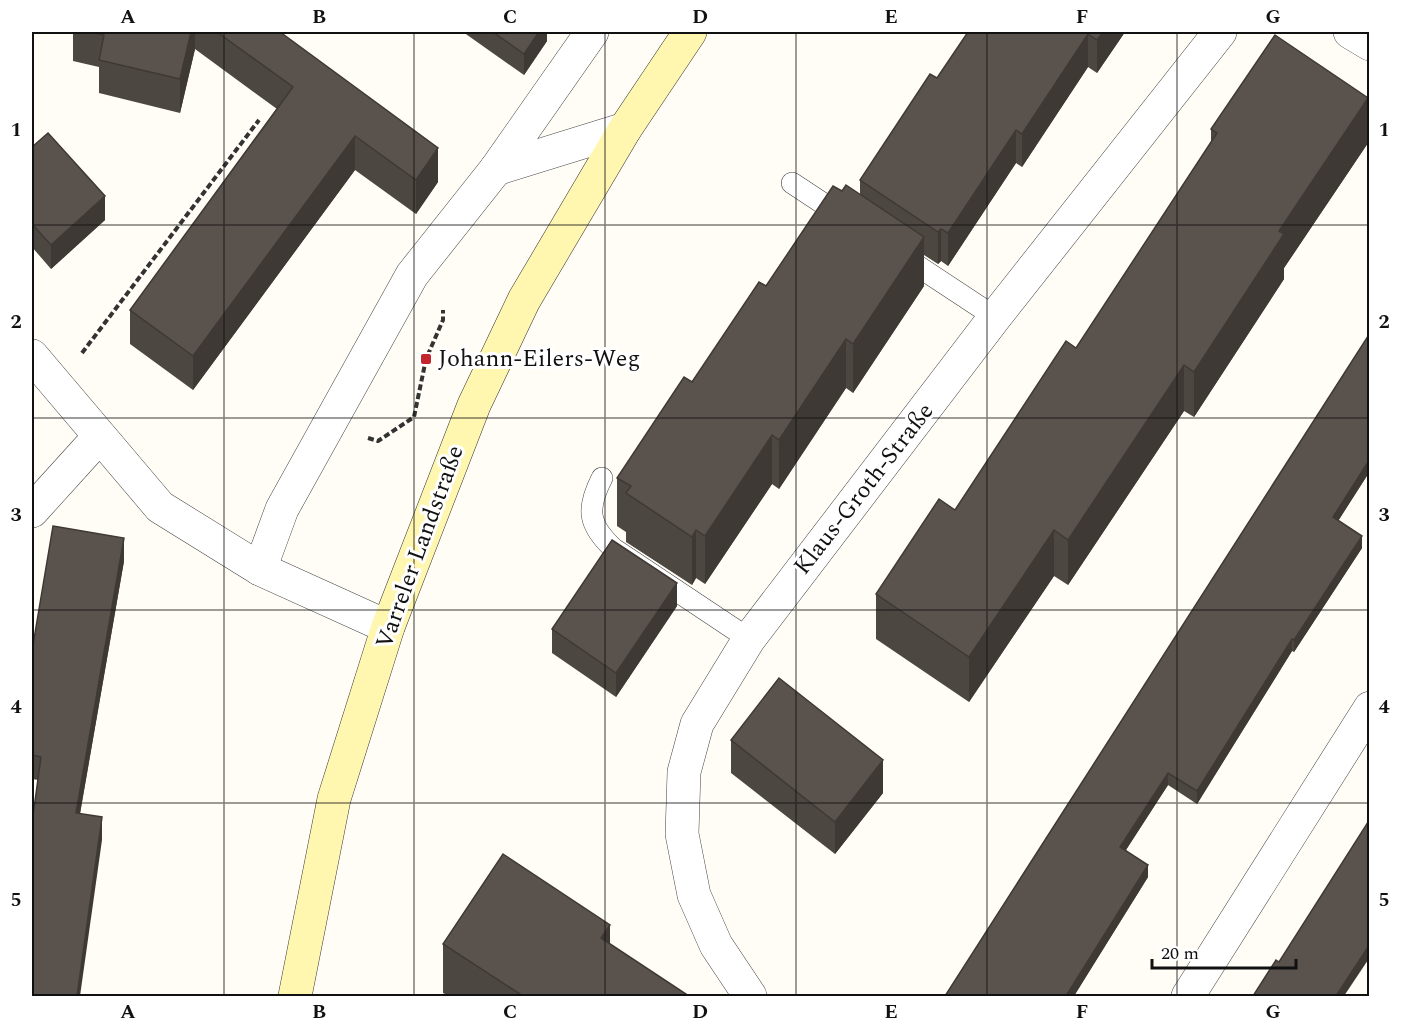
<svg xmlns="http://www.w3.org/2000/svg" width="1401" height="1028" font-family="Spectral,serif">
	<rect width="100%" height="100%" fill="#fffdf5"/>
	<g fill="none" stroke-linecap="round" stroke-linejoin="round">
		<defs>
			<g id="lane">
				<path d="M 792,183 L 845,218"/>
				<path d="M 901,255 L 995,317"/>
				<path d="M 602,478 C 586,509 588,525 614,549 L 749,639"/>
			</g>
			<g id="street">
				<path d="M 1350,32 L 1370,44"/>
				<path d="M 496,169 L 625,129"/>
				<path d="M 32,356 L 160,507 L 260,569 L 388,627"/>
				<path d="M 32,511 L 99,437"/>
				<path d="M 260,569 L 282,509 L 412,275 L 496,169 L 592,32"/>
				<path d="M 750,996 L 716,945 L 694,895 L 682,834 L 684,772 L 697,724 L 749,639 L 995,317 L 1220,32"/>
				<path d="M 1188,996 L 1370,708"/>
			</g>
			<path id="secondary" d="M 295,996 L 334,799 L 388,627 L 474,405 L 524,300 L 625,129 L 690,32"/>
		</defs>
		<use href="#lane" stroke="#444" stroke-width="22"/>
		<use href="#street" stroke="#444" stroke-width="34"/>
		<use href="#secondary" stroke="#333" stroke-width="34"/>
		<g stroke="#333" stroke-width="4" stroke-dasharray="6 3" stroke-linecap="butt">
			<path d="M 82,353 L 259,120"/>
			<path d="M 368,438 L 378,441 L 414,417 L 426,359 L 443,320 L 443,310"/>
		</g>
		<use href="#lane" stroke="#fff" stroke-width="21"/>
		<use href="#street" stroke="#fff" stroke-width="33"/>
		<use href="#secondary" stroke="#fff6b0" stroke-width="33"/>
	</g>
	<g fill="#4d4742">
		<path d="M 73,32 L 280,32 L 438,182 L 416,214 L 355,170 L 193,390 L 130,344 L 130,310 L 277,109 L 195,49 L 180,113 L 99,93 L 99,67 L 73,61 Z"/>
		<path d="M 463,32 L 547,32 L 547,41 L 524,75 Z"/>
		<path d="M 968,32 L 1125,32 L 1097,73 L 1088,67 L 1022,167 L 1016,163 L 948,266 L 941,261 L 938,264 L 924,255 L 924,286 L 853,393 L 846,388 L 779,489 L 772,484 L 705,584 L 696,578 L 692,585 L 626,542 L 626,532 L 617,526 L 617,478 L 766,286 L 842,191 L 860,195 L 860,180 L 937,78 Z"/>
		<path d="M 1211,129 L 1368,143 L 1284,268 L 1284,279 L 1194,417 L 1184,411 L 1068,585 L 1054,576 L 969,702 L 876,639 L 876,594 L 955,510 L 1076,348 L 1211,142 Z"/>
		<path d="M 32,147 L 105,220 L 51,269 L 32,247 Z"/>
		<path d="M 1370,333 L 1370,471 L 1338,521 L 1362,548 L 1294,652 L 1292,651 L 1197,804 L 1168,785 L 1126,850 L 1148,877 L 1074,996 L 945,996 Z"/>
		<path d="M 124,561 L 80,814 L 102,840 L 38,780 L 32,779 L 32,651 Z"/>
		<path d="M 677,606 L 616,697 L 552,653 L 552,629 Z"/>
		<path d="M 731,740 L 883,793 L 835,854 L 731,773 Z"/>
		<path d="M 443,944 L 610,944 L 689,996 L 449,996 L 443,993 Z"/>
	</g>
	<g fill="#3f3936">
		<path d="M 191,32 L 195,32 L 195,49 L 180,113 L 180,79 Z"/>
		<path d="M 539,32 L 547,32 L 547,41 L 524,75 L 524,54 Z"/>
		<path d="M 1103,32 L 1125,32 L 1097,73 L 1097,40 Z"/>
		<path d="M 1088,34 L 1088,67 L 1022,167 L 1022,134 Z"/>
		<path d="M 1368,98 L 1368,143 L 1284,268 L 1284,279 L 1194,417 L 1194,372 L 1279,231 Z"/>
		<path d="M 1016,130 L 1016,163 L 948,266 L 948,233 Z"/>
		<path d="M 355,136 L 355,170 L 193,390 L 193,356 Z"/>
		<path d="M 438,148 L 438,182 L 416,214 L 416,180 Z"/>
		<path d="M 105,196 L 105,220 L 51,269 L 51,245 Z"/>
		<path d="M 941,229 L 941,261 L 938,264 L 938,232 Z"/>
		<path d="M 924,237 L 924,286 L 853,393 L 853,344 Z"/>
		<path d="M 846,339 L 846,388 L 779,489 L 779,440 Z"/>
		<path d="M 1184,365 L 1184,411 L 1068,585 L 1068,540 Z"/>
		<path d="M 772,435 L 772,484 L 705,584 L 705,536 Z"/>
		<path d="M 1370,459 L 1370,471 L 1333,529 L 1333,517 Z"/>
		<path d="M 696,530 L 696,578 L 692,585 L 692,537 Z"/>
		<path d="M 1054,530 L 1054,576 L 969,702 L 969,657 Z"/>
		<path d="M 1362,536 L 1362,548 L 1294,652 L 1294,640 Z"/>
		<path d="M 124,538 L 124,561 L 76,836 L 76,813 Z"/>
		<path d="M 677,583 L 677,606 L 616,697 L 616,673 Z"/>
		<path d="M 1292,639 L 1292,651 L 1197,804 L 1197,791 Z"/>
		<path d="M 883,760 L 883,793 L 835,854 L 835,822 Z"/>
		<path d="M 1168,773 L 1168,785 L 1120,859 L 1120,847 Z"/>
		<path d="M 102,817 L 102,840 L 80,996 L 77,996 Z"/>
		<path d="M 1148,865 L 1148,877 L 1074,996 L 1066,996 Z"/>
		<path d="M 610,925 L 610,973 L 601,938 Z"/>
		<path d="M 1370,944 L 1370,957 L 1344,996 L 1336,996 Z"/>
	</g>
	<g fill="#5a524d" stroke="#3f3936" stroke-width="1.5">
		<path d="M 90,32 L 191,32 L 180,79 L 99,60 L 104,35 Z"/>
		<path d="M 217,32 L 280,32 L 438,148 L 416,180 L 355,136 L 193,356 L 130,310 L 293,87 Z"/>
		<path d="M 493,32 L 539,32 L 524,54 Z"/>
		<path d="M 968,32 L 1103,32 L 1097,40 L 1088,34 L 1022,134 L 1016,130 L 948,233 L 941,229 L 938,232 L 860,180 L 930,74 L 937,78 Z"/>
		<path d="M 1275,35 L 1368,98 L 1279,231 L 1284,234 L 1194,372 L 1184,365 L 1068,540 L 1054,530 L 969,657 L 876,594 L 939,499 L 955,510 L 1066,341 L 1076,348 L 1217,133 L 1211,129 Z"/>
		<path d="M 48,133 L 105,196 L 51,245 L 32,224 L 32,147 Z"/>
		<path d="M 846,185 L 924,237 L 853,344 L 846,339 L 779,440 L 772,435 L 705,536 L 696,530 L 692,537 L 626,493 L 631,486 L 617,478 L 684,377 L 692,382 L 759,282 L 766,286 L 833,186 L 842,191 Z"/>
		<path d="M 1370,333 L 1370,459 L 1333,517 L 1362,536 L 1294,640 L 1292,639 L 1197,791 L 1168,773 L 1120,847 L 1148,865 L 1066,996 L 945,996 Z"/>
		<path d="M 53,526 L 124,538 L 76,813 L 102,817 L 77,996 L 32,996 L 32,823 L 41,757 L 32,755 L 32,651 Z"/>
		<path d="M 612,540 L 677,583 L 616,673 L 552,629 Z"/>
		<path d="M 779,678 L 883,760 L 835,822 L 731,740 Z"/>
		<path d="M 1370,819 L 1370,944 L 1336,996 L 1253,996 L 1276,960 L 1279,962 Z"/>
		<path d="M 503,854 L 610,925 L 601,938 L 689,996 L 523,996 L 443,944 Z"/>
	</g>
	<path fill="none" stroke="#111" stroke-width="1.5" stroke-opacity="0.55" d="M 224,32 L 224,996M 414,32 L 414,996M 605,32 L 605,996M 796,32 L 796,996M 987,32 L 987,996M 1177,32 L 1177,996M 32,225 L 1370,225M 32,418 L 1370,418M 32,610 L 1370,610M 32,803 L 1370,803"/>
	<rect fill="#c4262e" stroke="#fff" stroke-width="2" x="420" y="353" width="12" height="12" rx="3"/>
	<g text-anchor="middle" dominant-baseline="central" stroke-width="6" stroke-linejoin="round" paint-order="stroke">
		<g font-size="24" fill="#111" stroke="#fff" text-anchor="start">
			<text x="438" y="359">Johann-Eilers-Weg</text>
		</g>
		<g font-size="24" fill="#111" stroke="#fff">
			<text transform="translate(864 489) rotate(-52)">Klaus-Groth-Straße</text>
			<text transform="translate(420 547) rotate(-70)">Varreler Landstraße</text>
		</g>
	</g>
	<rect width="1401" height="1028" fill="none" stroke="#ffffff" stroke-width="66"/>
	<path d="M1152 959v9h144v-9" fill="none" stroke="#111111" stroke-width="3"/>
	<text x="1161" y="959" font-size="18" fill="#111111" stroke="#ffffff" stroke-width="4.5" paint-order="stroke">20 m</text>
	<rect x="33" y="33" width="1335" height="962" fill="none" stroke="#111" stroke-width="2"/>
	<g font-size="20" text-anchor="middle" font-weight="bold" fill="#111">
		<text x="128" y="23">A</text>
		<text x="319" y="23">B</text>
		<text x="510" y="23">C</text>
		<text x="700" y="23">D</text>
		<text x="891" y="23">E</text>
		<text x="1082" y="23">F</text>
		<text x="1273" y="23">G</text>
		<text x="16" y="136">1</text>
		<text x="1384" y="136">1</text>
		<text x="16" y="328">2</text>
		<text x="1384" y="328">2</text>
		<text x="16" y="521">3</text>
		<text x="1384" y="521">3</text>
		<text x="16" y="713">4</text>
		<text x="1384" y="713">4</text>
		<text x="16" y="906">5</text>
		<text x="1384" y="906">5</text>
		<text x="128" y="1018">A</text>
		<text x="319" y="1018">B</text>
		<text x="510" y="1018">C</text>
		<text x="700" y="1018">D</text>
		<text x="891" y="1018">E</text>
		<text x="1082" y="1018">F</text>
		<text x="1273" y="1018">G</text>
	</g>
</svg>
